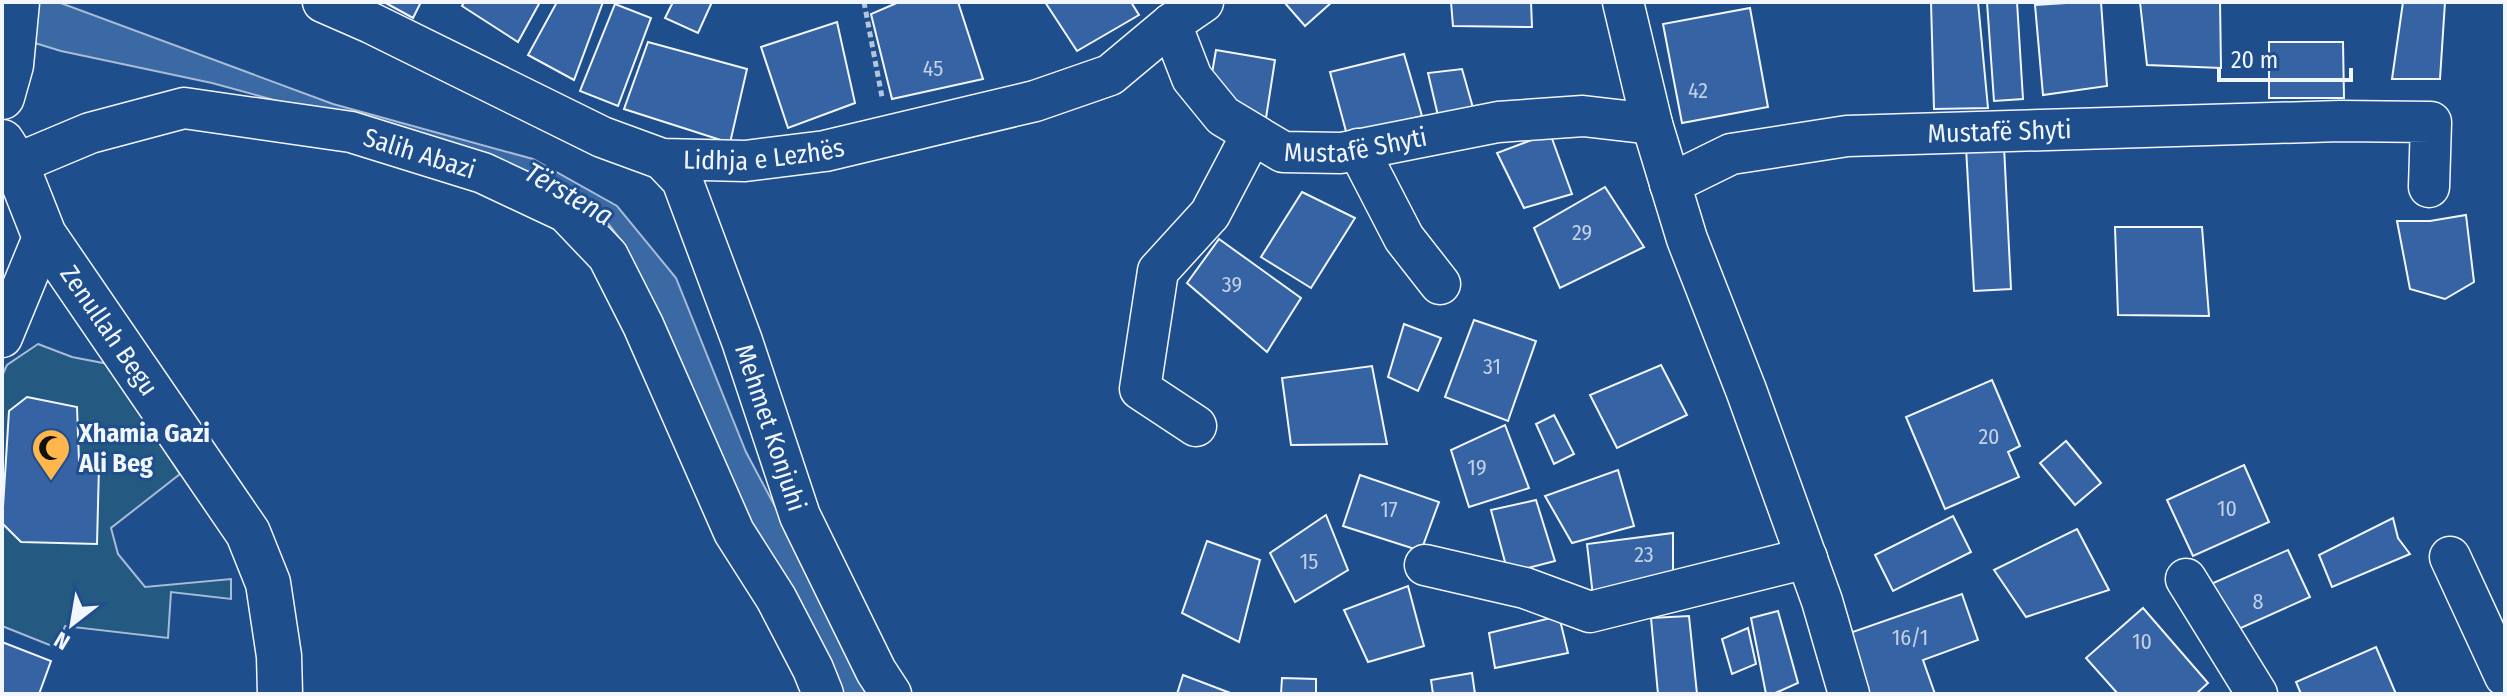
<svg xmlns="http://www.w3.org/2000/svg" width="2507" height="696" font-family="'Fira Sans Condensed',sans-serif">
	<rect width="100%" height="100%" fill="#1f4e8c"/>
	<path fill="#245a82" stroke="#a8bbd7" stroke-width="2" d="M 38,344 L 72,357 L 108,364 L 180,474 L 111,528 L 118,554 L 145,587 L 231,579 L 231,599 L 171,592 L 168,638 L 65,626 L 57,648 L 2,626 L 2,376 L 7,365 Z"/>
	<path fill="#3b69a3" stroke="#a8bbd7" stroke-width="2" d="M 2,2 L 58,2 L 333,104 L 533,159 L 617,206 L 676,278 L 746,452 L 875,694 L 837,694 L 700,433 L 623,243 L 604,218 L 486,158 L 212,83 L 61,51 L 2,33 Z"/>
	<g fill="#3563a3" stroke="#f2f6ff" stroke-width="2">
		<path d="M 384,2 L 421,2 L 413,18 Z"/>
		<path d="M 464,2 L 540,2 L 518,42 L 462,6 Z"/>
		<path d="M 557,2 L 603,2 L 574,80 L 528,55 Z"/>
		<path d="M 673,2 L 712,2 L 698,33 L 665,18 Z"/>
		<path d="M 899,2 L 958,2 L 983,79 L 892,99 L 871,14 Z"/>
		<path d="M 1045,2 L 1131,2 L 1139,15 L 1077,51 Z"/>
		<path d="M 1284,2 L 1332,2 L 1305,26 Z"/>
		<path d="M 1451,2 L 1531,2 L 1532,27 L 1453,26 Z"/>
		<path d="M 1931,2 L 1978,2 L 1988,108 L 1934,109 Z"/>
		<path d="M 1987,2 L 2017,2 L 2023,99 L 1994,101 Z"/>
		<path d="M 2082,2 L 2101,2 L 2107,86 L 2043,95 L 2035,5 Z"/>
		<path d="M 2140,2 L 2220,2 L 2221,68 L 2147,65 Z"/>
		<path d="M 2403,2 L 2445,2 L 2440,79 L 2392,79 Z"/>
		<path d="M 615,4 L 651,18 L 618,106 L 580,91 Z"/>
		<path d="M 1750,8 L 1768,107 L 1682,123 L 1663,24 Z"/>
		<path d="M 837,22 L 855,103 L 788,128 L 761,47 Z"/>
		<path d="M 648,42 L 747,69 L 730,143 L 624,109 Z"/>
		<path d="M 2269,42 L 2343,42 L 2344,98 L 2269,98 Z"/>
		<path d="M 1216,50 L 1275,60 L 1266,118 L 1229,108 L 1212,73 Z"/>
		<path d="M 1404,54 L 1422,116 L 1347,135 L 1330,72 Z"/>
		<path d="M 1462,69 L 1475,115 L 1439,120 L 1428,73 Z"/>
		<path d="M 1550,133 L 1572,194 L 1524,208 L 1497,153 Z"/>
		<path d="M 2004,146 L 2011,289 L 1974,291 L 1966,147 Z"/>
		<path d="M 1605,187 L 1644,247 L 1560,288 L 1534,228 Z"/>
		<path d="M 1302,192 L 1355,218 L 1311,288 L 1261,257 Z"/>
		<path d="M 2466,215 L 2474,282 L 2445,299 L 2410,289 L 2397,221 L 2430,221 Z"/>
		<path d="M 2115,227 L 2202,227 L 2209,316 L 2118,315 Z"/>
		<path d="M 1219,239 L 1301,298 L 1267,352 L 1187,283 Z"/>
		<path d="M 1474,320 L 1536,341 L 1508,421 L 1445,397 Z"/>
		<path d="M 1404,324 L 1441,338 L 1418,391 L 1388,377 Z"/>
		<path d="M 1661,365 L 1687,415 L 1617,448 L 1590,395 Z"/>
		<path d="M 1372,366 L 1387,444 L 1291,445 L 1282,378 Z"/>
		<path d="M 1992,380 L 2020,446 L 2008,452 L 2019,477 L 1945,509 L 1906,417 Z"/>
		<path d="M 27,397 L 77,407 L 79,461 L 99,466 L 97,544 L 21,542 L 2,523 L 9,411 Z"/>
		<path d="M 1554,415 L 1574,454 L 1554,464 L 1536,424 Z"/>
		<path d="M 1505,425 L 1529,488 L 1469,507 L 1451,450 Z"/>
		<path d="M 2066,441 L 2101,483 L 2075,505 L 2040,463 Z"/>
		<path d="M 2244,465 L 2269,522 L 2193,556 L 2167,500 Z"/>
		<path d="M 1618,470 L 1634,526 L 1572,543 L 1545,496 Z"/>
		<path d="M 1360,475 L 1439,502 L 1421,551 L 1343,526 Z"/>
		<path d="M 1536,500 L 1555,561 L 1508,573 L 1491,510 Z"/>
		<path d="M 1326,515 L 1348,570 L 1295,602 L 1270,553 Z"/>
		<path d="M 1953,516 L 1971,552 L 1893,591 L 1875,555 Z"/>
		<path d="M 2393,518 L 2398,538 L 2410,554 L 2332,587 L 2319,555 Z"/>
		<path d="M 2077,529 L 2109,590 L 2026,617 L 1994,570 Z"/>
		<path d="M 1673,533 L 1673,582 L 1593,596 L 1587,544 Z"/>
		<path d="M 1207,541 L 1260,560 L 1239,642 L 1182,613 Z"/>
		<path d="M 2288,550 L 2310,597 L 2232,632 L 2211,584 Z"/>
		<path d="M 1408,586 L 1424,646 L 1368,662 L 1344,610 Z"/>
		<path d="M 1962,594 L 1978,640 L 1923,660 L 1935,694 L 1858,694 L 1838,637 Z"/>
		<path d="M 2143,608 L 2208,683 L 2196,694 L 2118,694 L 2086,658 Z"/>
		<path d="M 1778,611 L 1798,683 L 1773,694 L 1766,694 L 1751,618 Z"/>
		<path d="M 1559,616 L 1568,653 L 1495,668 L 1489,633 Z"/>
		<path d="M 1689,616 L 1697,694 L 1658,694 L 1651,618 Z"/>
		<path d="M 1748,628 L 1756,664 L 1732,674 L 1722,639 Z"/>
		<path d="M 2,642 L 51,661 L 39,694 L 2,694 Z"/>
		<path d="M 2376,647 L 2396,694 L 2301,694 L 2296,682 Z"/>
		<path d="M 1472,673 L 1475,694 L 1433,694 L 1431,680 Z"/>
		<path d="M 1183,675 L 1233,694 L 1177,694 Z"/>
		<path d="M 1282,678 L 1316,679 L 1316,694 L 1281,694 Z"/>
	</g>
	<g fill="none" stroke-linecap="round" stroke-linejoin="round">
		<defs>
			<g id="minor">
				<path id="s1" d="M 323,2 L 371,23 L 602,137 L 662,159 L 745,161 L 825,151 L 1035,101 L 1110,75 L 1171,24 L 1203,2"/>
				<path d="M 1623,2 L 1652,124 L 1687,239 L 1746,390 L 1822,601 L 1849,694"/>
				<path id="s2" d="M 1171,24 L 1192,78 L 1223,116 L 1283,152 L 1341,153 L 1498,122 L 1583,116 L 1652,124"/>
				<path d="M 1358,149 L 1404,238 L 1440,284"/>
				<path id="s3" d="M 662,159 L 682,180 L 742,341 L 800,516 L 876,671 L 891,694"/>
				<path id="s4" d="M 16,164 L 90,133 L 184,108 L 351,132 L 483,173 L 566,212 L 608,256 L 643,325 L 734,532 L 776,598 L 813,669 L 823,694"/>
				<path id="s5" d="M 1670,184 L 1731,154 L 1847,136 L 2340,121 L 2431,122 L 2429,187"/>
				<path d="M 2,337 L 44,235"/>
				<path d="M 1196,426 L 1140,389 L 1158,271 L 1210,214 L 1252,134"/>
				<path d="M 2450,557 L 2505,676"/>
				<path d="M 1425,565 L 1525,588 L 1590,612 L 1807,558"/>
				<path d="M 2186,579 L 2257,694"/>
			</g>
			<g id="tertiary">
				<path d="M 2,97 L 11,65 L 17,2"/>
				<path id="s6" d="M 2,142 L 16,164 L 44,235 L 248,533 L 268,583 L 279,656 L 280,694"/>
			</g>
		</defs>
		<use href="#minor" stroke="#f2f6ff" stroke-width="43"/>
		<use href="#tertiary" stroke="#f2f6ff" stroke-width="47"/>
		<path stroke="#b3c4dc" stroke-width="5" stroke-dasharray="6 4" stroke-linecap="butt" d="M 864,2 L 882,97"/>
		<use href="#minor" stroke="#1f4e8c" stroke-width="40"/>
		<use href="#tertiary" stroke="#1f4e8c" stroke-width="44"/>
	</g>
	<defs>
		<symbol id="mosque-pin" viewBox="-11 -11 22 30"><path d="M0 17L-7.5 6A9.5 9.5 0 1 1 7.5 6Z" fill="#ffb74d" stroke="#1f4e8c"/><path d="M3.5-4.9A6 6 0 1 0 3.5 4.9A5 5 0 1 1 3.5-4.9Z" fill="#111"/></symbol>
	</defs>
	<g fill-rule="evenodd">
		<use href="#mosque-pin" x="29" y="426" width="44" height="60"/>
	</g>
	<g text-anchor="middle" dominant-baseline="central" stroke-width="6" stroke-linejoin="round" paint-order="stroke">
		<g font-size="22" fill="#c3d1e8">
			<text x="933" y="68">45</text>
			<text x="1698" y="90">42</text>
			<text x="1582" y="232">29</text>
			<text x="1232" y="284">39</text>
			<text x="1492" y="366">31</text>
			<text x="1989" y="436">20</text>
			<text x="1477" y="467">19</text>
			<text x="2227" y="508">10</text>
			<text x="1389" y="509">17</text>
			<text x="1644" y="554">23</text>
			<text x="1309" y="561">15</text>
			<text x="2258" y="601">8</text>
			<text x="1910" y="637">16/1</text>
			<text x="2142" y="641">10</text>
		</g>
		<g font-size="26" fill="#f2f6ff" stroke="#1f4e8c">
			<text stroke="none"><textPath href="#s5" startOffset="338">Mustafë Shyti</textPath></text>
			<text stroke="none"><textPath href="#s2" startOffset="250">Mustafë Shyti</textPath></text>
			<text stroke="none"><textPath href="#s1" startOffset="476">Lidhja e Lezhës</textPath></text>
			<text stroke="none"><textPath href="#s4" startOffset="418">Salih Abazi</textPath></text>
			<text stroke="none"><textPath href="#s6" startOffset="218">Zenullah Begu</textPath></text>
			<text stroke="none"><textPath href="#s3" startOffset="292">Mehmet Konjuhi</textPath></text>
		</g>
		<g font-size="26" font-weight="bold" fill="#f2f6ff" stroke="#1f4e8c" text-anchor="start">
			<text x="79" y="433">Xhamia Gazi<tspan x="79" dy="30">Ali Beg</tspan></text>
		</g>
		<g font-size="28" font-style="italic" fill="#f2f6ff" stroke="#1f4e8c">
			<text transform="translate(569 194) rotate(30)">Tërstena</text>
		</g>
	</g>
	<rect width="2507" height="696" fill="none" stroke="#f2f6ff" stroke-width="8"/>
	<g transform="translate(72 624) rotate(211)" stroke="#1f4e8c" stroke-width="6" paint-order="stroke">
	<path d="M0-6L14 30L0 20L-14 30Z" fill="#f2f6ff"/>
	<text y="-12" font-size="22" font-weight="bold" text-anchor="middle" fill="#f2f6ff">N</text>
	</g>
	<path d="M2219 68v12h132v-12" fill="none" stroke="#f2f6ff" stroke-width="4"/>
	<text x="2231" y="68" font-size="24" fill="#f2f6ff" stroke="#1f4e8c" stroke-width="6" paint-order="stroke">20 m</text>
</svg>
